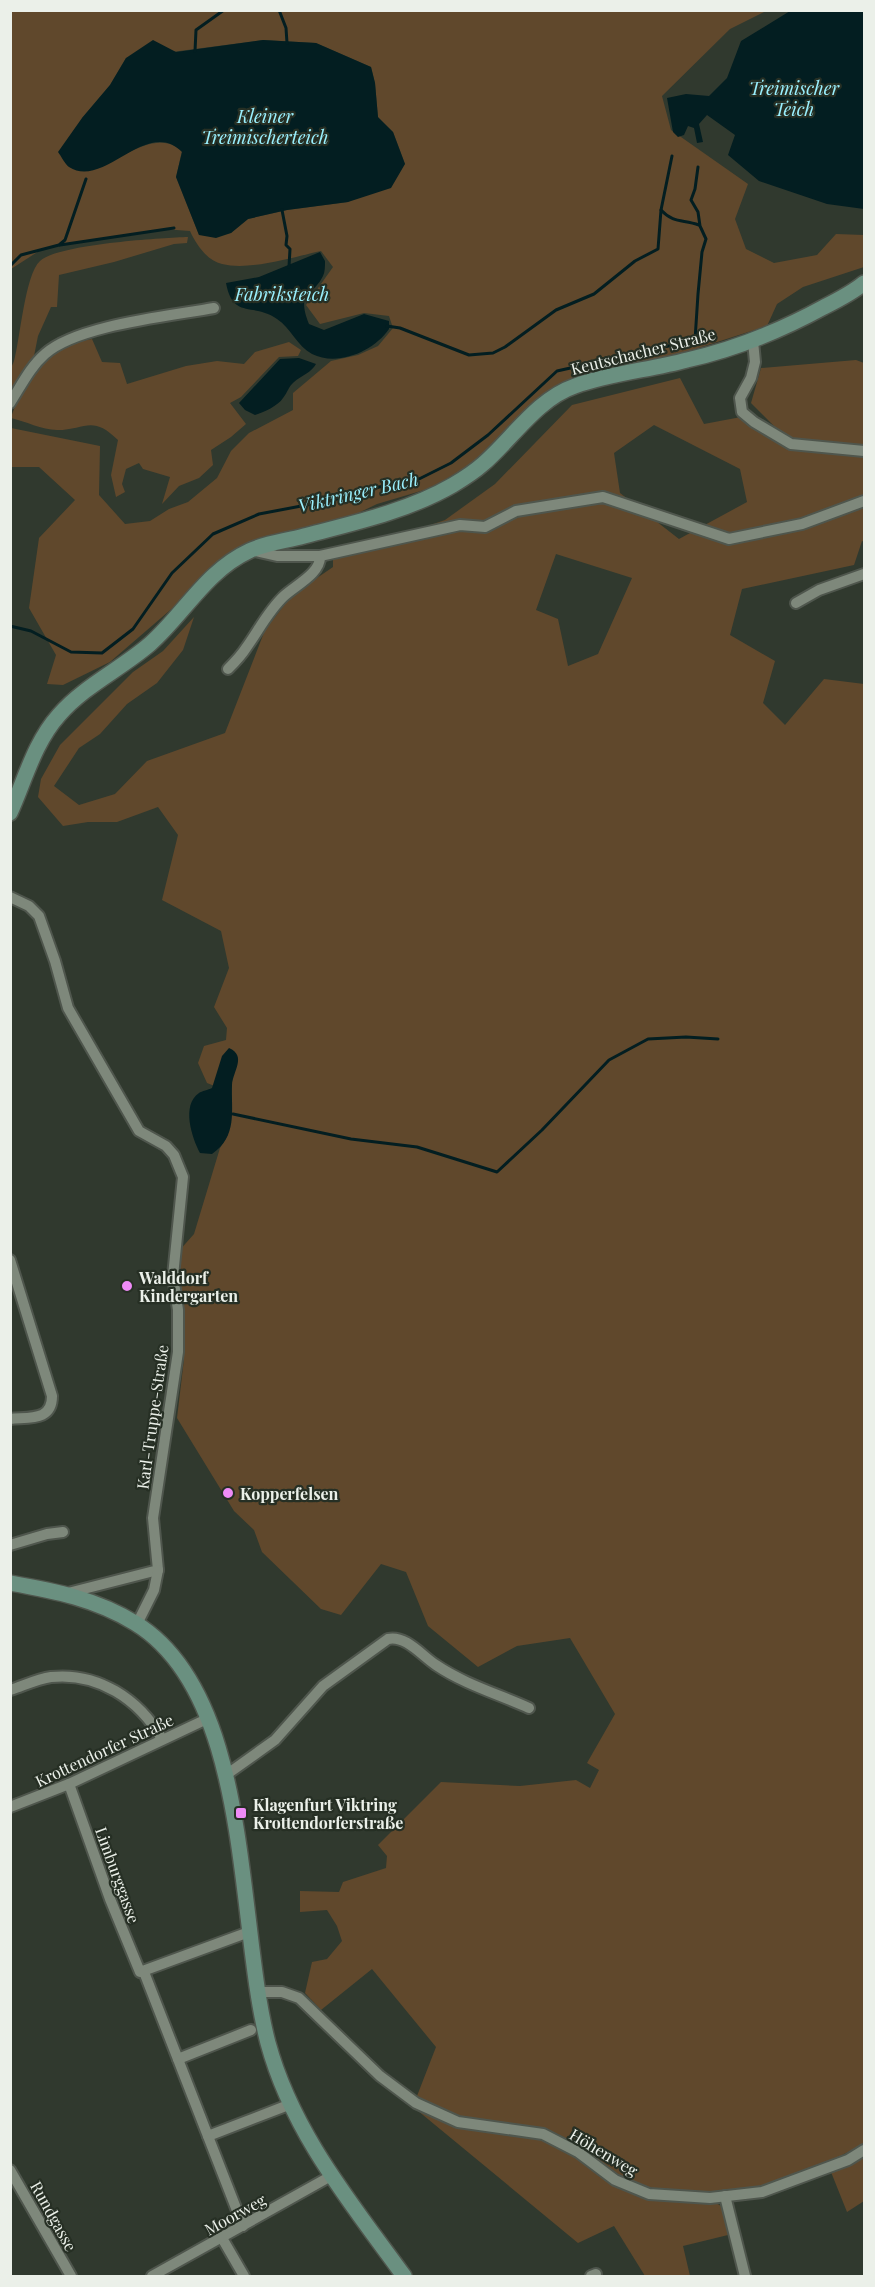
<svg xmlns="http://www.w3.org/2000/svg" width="875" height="2287" font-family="'Playfair Display',serif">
	<rect width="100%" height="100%" fill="#30392e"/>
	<g fill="#60482c" fill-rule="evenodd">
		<path d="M 10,11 L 766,11 L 730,29 L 662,96 L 671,130 L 748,184 L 735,219 L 746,249 L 774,263 L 817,255 L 836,234 L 864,235 L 864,267 L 803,287 L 777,304 L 767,326 L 686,352 L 572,381 L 475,462 L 431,488 L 377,504 L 350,517 L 248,543 L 110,662 L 63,685 L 47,684 L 56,655 L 29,608 L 39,538 L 75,500 L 39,467 L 11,467 L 11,428 L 100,446 L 99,495 L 125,524 L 150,521 L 169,509 L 188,502 L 217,478 L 231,451 L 249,433 L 293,410 L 293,393 L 331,361 L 358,355 L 378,346 L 393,328 L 389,316 L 364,313 L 320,324 L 306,305 L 333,267 L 321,251 C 293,257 250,271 222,264 C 207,261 196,244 190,231 L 163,229 L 59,245 L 39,251 L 11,269 ZM 263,40 L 316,43 L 371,67 L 375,83 L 378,118 L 393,132 L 405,164 L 348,202 L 287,210 L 248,219 L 231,233 L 199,235 L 176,177 L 182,151 C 166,136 145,144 127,153 L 82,118 L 110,85 L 126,58 Z"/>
		<path d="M 188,237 L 187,243 L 174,244 L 114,262 L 59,275 L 57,307 L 51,307 L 38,336 L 34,356 L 11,393 C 11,386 9,377 11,370 C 11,367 13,364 14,361 C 20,340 25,274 40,261 C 59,244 160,238 188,237 Z"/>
		<path d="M 92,339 L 102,362 L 120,363 L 127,384 L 186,366 L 217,361 L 244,364 L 255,352 L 289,342 L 301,350 L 298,356 L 279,357 L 241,397 L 230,403 L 246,424 L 231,437 L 211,450 L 213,465 L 199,478 L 179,486 L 162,504 L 170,477 L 143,469 L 139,463 L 126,469 L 122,484 L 125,492 L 116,497 L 111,475 L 118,440 C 92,414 85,430 57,430 C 42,430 25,421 11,418 C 17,396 41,361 61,350 C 70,344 81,341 92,339 Z"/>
		<path d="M 856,360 L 864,363 L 864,542 L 862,541 L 854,565 L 742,589 L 730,635 L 775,661 L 763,703 L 785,725 L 824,679 L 864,684 L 864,2143 C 799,2182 698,2214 625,2178 C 597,2165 575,2137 544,2129 C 513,2121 480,2122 449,2113 C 438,2110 427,2101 417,2096 L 436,2047 L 372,1969 L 321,2010 L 305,1993 L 312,1962 L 327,1959 L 342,1941 L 337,1926 L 327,1910 L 300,1912 L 300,1891 L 339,1892 L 343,1882 L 386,1868 L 387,1856 L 378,1845 L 441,1782 L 520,1786 L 576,1780 L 590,1788 L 599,1770 L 587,1763 L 615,1714 L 570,1638 L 517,1646 L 478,1667 L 428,1626 L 406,1572 L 381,1564 L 341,1615 L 321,1609 L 262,1552 L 254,1530 L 234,1511 L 177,1418 L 184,1359 L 178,1252 L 194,1234 L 220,1148 L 228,1135 L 227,1091 L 207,1083 L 198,1063 L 204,1046 L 226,1040 L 227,1028 L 214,1007 L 229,968 L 221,931 L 162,900 L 178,835 L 158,807 L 117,822 L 88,822 L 63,826 L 38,797 L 41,779 L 60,745 L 133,672 L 163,651 L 194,617 L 183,650 L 157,683 L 127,704 L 100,734 L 79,748 L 54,786 L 79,805 L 115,794 L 147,761 L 225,733 L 265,630 L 292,595 L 333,567 L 333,555 L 351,552 L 445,520 L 495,484 L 572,405 L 680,378 L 704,424 L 741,417 L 790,442 L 751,403 L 761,368 ZM 654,425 L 740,469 L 747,502 L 679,539 L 620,493 L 614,453 ZM 556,554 L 632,578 L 598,654 L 568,666 L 558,619 L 536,610 Z"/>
		<path d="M 406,2101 L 445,2123 L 462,2127 L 517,2134 L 552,2142 L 645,2198 L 679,2202 L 715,2202 L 722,2207 L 728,2235 L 683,2246 L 690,2276 L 645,2276 L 614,2226 L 578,2243 Z"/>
		<path d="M 864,2157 L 864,2201 L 847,2212 L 831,2172 Z"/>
	</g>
	<g fill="#031e21">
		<path d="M 790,11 L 864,11 L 864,209 L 827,204 L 759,181 L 728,155 L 735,135 L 707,115 L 699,124 L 703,142 L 697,143 L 694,128 L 688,126 L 684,135 L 678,137 L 673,132 L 667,98 L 686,94 L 709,96 L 727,78 L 741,41 Z"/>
		<path d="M 153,40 L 176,52 L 263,40 L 316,43 L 371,67 L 375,83 L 378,117 L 393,132 L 405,164 L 391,188 L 348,202 L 287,210 L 248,219 L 231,233 L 216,238 L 199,235 L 176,177 L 182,152 C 147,116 104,190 69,167 C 65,164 61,156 58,152 L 82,118 L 110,85 L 126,58 Z"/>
		<path d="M 320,252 L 325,261 C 325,266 325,272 323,276 C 312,298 296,291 309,324 L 324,330 L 364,314 L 389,321 L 389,329 C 374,351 338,367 312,354 C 297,346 291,328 277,319 C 253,302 233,320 226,283 L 259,277 Z"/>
		<path d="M 299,358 L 316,364 C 312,372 301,376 294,382 C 288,387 288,392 283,398 C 278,406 264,412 255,415 L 245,410 L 239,403 L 280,359 Z"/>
		<path d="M 229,1048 C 247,1056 233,1071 232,1085 C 231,1111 238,1136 212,1154 L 200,1153 C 192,1138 181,1105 199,1093 C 202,1091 208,1090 212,1088 L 222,1056 Z"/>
	</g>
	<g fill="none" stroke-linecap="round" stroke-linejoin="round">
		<g stroke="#031e21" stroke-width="3">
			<path d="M 279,10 L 286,28 L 287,43"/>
			<path d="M 195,51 L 196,30 L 224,10"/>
			<path d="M 282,210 L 287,236 L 286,245 L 290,249 L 289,267"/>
			<path d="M 661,210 C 674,224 683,219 699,225"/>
			<path d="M 60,245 L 174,228"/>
			<path d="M 10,266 L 21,255 L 59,245 L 65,240 L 86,179"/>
			<path d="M 387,326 L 400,328 L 469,355 L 493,353 L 505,347 L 556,310 L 594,294 L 635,261 L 658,249 L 661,210 L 672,156"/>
			<path d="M 10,626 L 31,631 L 71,652 L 102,653 L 133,629 L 172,573 L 213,534 L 259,514 L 333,500 L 379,487 L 415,481 L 451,463 L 488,435 L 557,371 L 695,340 L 698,294 L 702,252 L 706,239 L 700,226 L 698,212 L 691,200 L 695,189 L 698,167"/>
			<path d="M 233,1114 L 351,1139 L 417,1147 L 497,1172 L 542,1130 L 609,1060 L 648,1039 L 686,1037 L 718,1039"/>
		</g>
		<defs>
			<g id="street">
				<path d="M 753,341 L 755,362 L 751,378 L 740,398 L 742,412 L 754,422 L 791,444 L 864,451"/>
				<path d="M 10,403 C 21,386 30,367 45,354 C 77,325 171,316 214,308"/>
				<path d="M 320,556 L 460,525 L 485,527 L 516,511 L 603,497 L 729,539 L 802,524 L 864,501"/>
				<path d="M 796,603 L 819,590 L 864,574"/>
				<path d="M 228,669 C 234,663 241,656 246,648 C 259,630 268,611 284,596 C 296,585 321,573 320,556 L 277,556 L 251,550"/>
				<path d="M 10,897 L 29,906 L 39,916 L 55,961 L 68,1008 L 139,1131 L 166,1146 L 174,1155 L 183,1177 L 173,1276 L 178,1310 L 178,1352 L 153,1518 L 158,1570 L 68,1593"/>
				<path d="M 10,1260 L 52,1396 C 52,1421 30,1417 10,1419"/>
				<path d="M 10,1545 L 47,1534 L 63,1532"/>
				<path d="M 137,1624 L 154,1590 L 158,1570"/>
				<path d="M 10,1690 C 23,1686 37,1679 51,1677 C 98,1672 139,1699 162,1739"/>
				<path d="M 226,1775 L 275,1740 L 323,1686 L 388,1639 C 406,1635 422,1656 436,1665 C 464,1684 498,1694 529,1708"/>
				<path d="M 69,1784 L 110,1899 L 140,1972 L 249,1932"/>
				<path d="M 10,1807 L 69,1784 L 209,1718"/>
				<path d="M 144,1972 L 243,2226"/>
				<path d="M 258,1992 L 282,1992 L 299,1998 L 380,2076 L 416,2103 L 458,2122 L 543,2134 L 578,2152 L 615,2180 L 649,2194 L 710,2198 L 762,2192 L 848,2160 L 864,2150"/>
				<path d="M 178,2059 L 251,2030"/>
				<path d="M 208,2136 L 291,2104"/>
				<path d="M 10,2170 L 71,2276"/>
				<path d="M 725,2196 L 745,2276"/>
				<path d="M 222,2238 L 244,2276"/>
				<path d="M 152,2276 L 331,2176"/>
				<path d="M 591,2276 L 596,2274"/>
			</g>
			<g id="secondary">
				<path d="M 10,813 C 25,780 34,743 59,715 C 84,686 121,669 150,644 C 184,614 206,571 249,551 C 265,543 286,541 304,536 C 354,523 408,511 453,485 C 463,479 474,472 483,464 C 512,439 537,399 575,386 C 611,373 650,370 687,360 C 736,349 780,331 824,307 C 838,300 852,293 864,283"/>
				<path d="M 10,1583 C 55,1591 96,1599 135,1623 C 253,1695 236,1921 268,2043 C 292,2132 351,2203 404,2276"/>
			</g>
		</defs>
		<use href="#street" stroke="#4f564d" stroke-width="14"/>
		<use href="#secondary" stroke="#4f564d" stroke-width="18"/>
		<use href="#street" stroke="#7e887b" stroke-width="10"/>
		<use href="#secondary" stroke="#6a9080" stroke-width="15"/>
	</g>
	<g fill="#ef8bf7" stroke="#262f24" stroke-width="2">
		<circle cx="127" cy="1286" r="6"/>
		<circle cx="228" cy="1493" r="6"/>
		<rect x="235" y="1807" width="12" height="12" rx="3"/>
	</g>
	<g text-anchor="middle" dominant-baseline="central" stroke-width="4.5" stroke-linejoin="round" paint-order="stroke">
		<g font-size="16" fill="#ebf0e9" stroke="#262f24">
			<text transform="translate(643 351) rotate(-14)">Keutschacher Straße</text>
			<text transform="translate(152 1417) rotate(-82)">Karl-Truppe-Straße</text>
			<text transform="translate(104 1750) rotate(-25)">Krottendorfer Straße</text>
			<text transform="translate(118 1875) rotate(70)">Limburggasse</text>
			<text transform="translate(604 2152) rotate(31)">Höhenweg</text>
			<text transform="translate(235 2214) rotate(-29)">Moorweg</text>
			<text transform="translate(54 2216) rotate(61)">Rundgasse</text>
		</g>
		<g font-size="16" font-weight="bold" fill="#ebf0e9" stroke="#262f24" text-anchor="start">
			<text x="139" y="1277">Walddorf<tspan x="139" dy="18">Kindergarten</tspan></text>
			<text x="240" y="1493">Kopperfelsen</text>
			<text x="253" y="1804">Klagenfurt Viktring<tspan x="253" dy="18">Krottendorferstraße</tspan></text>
		</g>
		<g font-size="18" font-style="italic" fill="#9af0fe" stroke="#262f24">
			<text x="794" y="88">Treimischer<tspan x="794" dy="21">Teich</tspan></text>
			<text x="265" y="116">Kleiner<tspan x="265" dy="21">Treimischerteich</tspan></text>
			<text x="282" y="294">Fabriksteich</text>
			<text transform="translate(358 492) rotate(-13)">Viktringer Bach</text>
		</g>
	</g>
	<rect width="875" height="2287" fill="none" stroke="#ebf0e9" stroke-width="24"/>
</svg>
